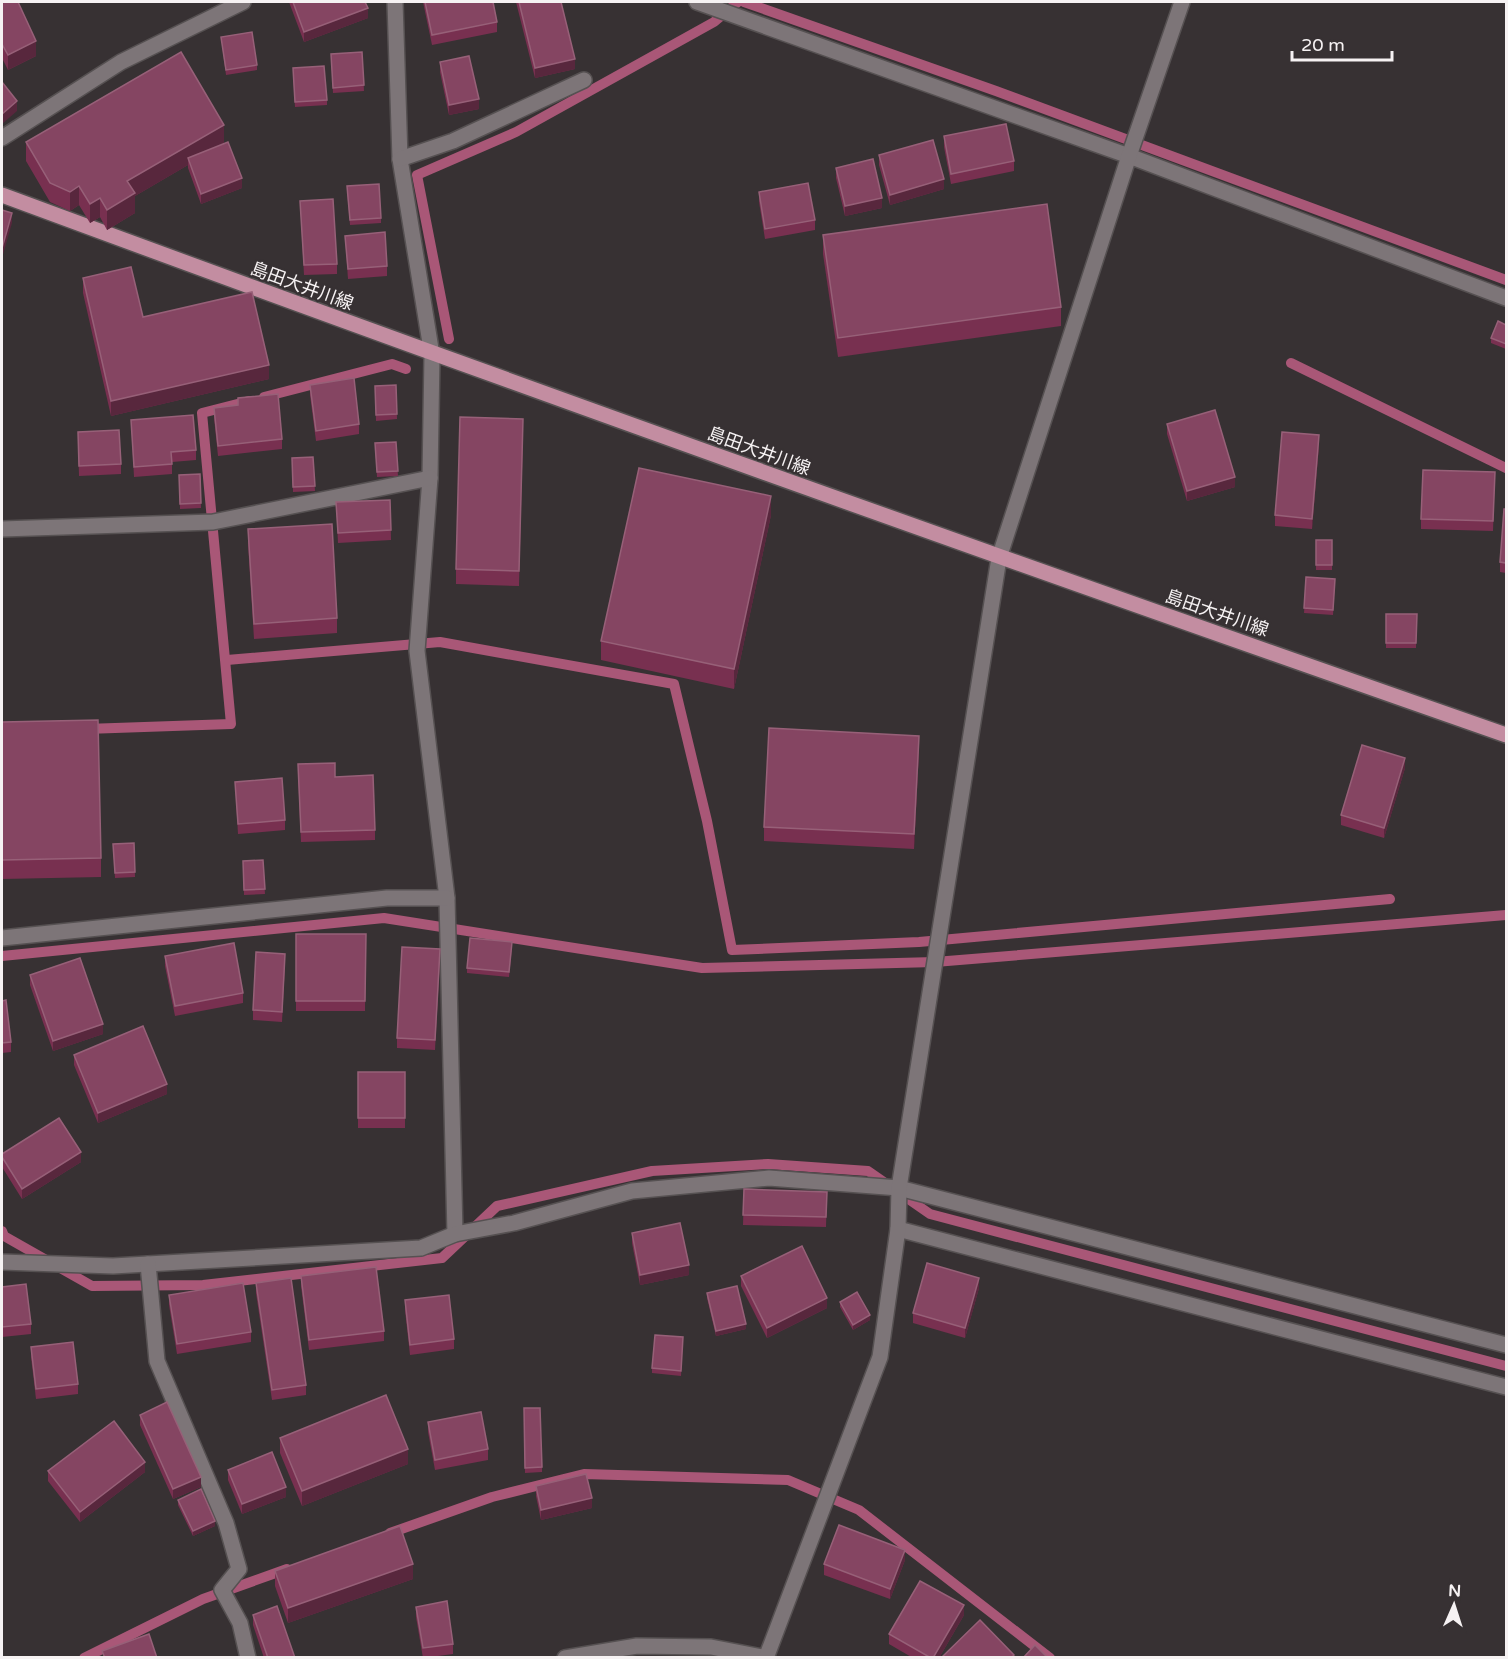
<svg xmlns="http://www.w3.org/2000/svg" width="1508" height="1659" font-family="'Varela Round','Noto Sans JP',sans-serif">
	<rect width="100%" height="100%" fill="#373133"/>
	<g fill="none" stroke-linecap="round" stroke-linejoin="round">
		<g stroke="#a95777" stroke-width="10">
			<path d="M 744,2 L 996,91 L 1506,280"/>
			<path d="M 449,339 L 417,175 L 516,132 L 714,22 L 738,2"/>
			<path d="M 1291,363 L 1506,468"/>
			<path d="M 264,397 L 392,364 L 406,369"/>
			<path d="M 227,660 L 440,642 L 674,684 L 707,821 L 732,950 L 919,942 L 1390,899"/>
			<path d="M 86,729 L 231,724 L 202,413 L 249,401"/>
			<path d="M 2,956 L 384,918 L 702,968 L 935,962 L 1506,915"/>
			<path d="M 2,1231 L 4,1236 L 92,1286 L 203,1285 L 442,1258 L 497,1206 L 652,1171 L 768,1164 L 868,1171 L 930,1214 L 1506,1366"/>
			<path d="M 390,1533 L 492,1497 L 584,1474 L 788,1480 L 859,1510 L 1050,1658"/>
			<path d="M 84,1658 L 203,1599 L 287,1569"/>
		</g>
		<defs>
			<g id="minor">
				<path d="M 395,2 L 400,159 L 432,355 L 430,478 L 417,651 L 447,898 L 455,1234"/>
				<path d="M 697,2 L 1129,156 L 1506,298"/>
				<path d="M 2,138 L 121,62 L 243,2"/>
				<path d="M 400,159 L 453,141 L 584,80"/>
				<path d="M 2,529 L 213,522 L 430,478"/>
				<path d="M 2,938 L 387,898 L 447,898"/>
				<path d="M 898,1229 L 1506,1387"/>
				<path d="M 2,1262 L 113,1266 L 421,1248 L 455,1234 L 514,1223 L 632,1191 L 769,1178 L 899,1188 L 1506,1345"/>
				<path d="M 148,1264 L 157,1361 L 226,1523 L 239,1569 L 222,1590 L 240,1623 L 248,1658"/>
				<path d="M 565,1658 L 637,1646 L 711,1647 L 767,1658"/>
				<path d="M 766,1658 L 880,1357 L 898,1229 L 899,1188 L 999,558 L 1129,156 L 1182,2"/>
			</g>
			<path id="major" d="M 2,195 C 502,380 1003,559 1506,735"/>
		</defs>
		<use href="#minor" stroke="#565152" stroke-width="18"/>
		<use href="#major" stroke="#565152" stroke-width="18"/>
		<use href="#minor" stroke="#7d7578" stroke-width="15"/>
		<use href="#major" stroke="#c38da1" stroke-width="15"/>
	</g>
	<g fill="#783050">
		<path d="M 2,2 L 36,56 L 8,70 L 2,58 Z"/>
		<path d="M 289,2 L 365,2 L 368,18 L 304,42 Z"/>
		<path d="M 423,2 L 493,2 L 497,22 L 497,32 L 432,45 Z"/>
		<path d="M 516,2 L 561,2 L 575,69 L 535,78 Z"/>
		<path d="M 221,37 L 257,65 L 257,70 L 226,75 Z"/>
		<path d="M 362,52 L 364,91 L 333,93 L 331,54 Z"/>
		<path d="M 440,62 L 479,109 L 449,115 L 440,72 Z"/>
		<path d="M 293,73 L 327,100 L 327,105 L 295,107 Z"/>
		<path d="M 944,136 L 1014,161 L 1014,171 L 951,184 L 944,147 Z"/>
		<path d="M 26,142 L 224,144 L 242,188 L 201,204 L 188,168 L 188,165 L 135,196 L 135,213 L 107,230 L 100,217 L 90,223 L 79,205 L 70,211 L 50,202 L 26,161 Z"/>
		<path d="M 879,155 L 944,189 L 890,205 L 879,165 Z"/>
		<path d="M 836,168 L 882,208 L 845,216 L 836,178 Z"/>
		<path d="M 347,191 L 381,218 L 381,223 L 350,225 Z"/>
		<path d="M 759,192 L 815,220 L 815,230 L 765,239 L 759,202 Z"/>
		<path d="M 300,201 L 337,264 L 337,274 L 304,275 Z"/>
		<path d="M 823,235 L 1061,307 L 1061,326 L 838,357 L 823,254 Z"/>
		<path d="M 345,236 L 387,266 L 387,276 L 348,279 Z"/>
		<path d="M 83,278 L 143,317 L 269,379 L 111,416 L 83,293 Z"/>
		<path d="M 1506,325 L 1506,349 L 1491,343 L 1491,338 Z"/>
		<path d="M 310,385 L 359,424 L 359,434 L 316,441 L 310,395 Z"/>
		<path d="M 396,385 L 397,419 L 376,421 L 375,386 Z"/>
		<path d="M 238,398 L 282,439 L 282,449 L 218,456 L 214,418 L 214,408 L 238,405 Z"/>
		<path d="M 131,420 L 196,450 L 196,460 L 172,462 L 172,474 L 134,477 Z"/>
		<path d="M 1167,424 L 1235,487 L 1187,501 L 1167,434 Z"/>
		<path d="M 523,434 L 519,586 L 456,584 L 456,569 Z"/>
		<path d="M 78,442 L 121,464 L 121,474 L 79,476 Z"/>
		<path d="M 396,442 L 398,476 L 377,477 L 375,443 Z"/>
		<path d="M 1319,445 L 1312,529 L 1275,526 L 1275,515 Z"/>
		<path d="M 313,457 L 315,491 L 293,492 L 292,458 Z"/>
		<path d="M 1495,472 L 1493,531 L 1421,529 L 1421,519 Z"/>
		<path d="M 200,474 L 201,508 L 180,509 L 179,475 Z"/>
		<path d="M 390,500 L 391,540 L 338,543 L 336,502 Z"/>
		<path d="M 1506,509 L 1506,573 L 1500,572 L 1500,562 Z"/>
		<path d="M 771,515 L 734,689 L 601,660 L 601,641 Z"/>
		<path d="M 248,529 L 337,618 L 337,633 L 254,639 L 248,544 Z"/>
		<rect x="1316" y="540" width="16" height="30"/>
		<path d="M 1306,577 L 1335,579 L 1333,615 L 1304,613 Z"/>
		<path d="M 1386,614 L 1417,614 L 1416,648 L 1386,648 Z"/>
		<path d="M 2,722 L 101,858 L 101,877 L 2,879 Z"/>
		<path d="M 919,751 L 914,849 L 764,841 L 764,827 Z"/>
		<path d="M 1405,768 L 1384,838 L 1341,825 L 1341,815 Z"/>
		<path d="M 298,774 L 375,830 L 375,840 L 301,842 Z"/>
		<path d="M 235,782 L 285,820 L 285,830 L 238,834 Z"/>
		<path d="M 134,843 L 135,877 L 115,878 L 113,844 Z"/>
		<path d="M 263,860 L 265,894 L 244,895 L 243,861 Z"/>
		<path d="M 296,934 L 366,934 L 365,1011 L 296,1011 Z"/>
		<path d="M 512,947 L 509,977 L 467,973 L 467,968 Z"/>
		<path d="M 165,956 L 243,993 L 243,1003 L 175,1016 L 165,966 Z"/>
		<path d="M 440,959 L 435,1050 L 397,1048 L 397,1038 Z"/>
		<path d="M 285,964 L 282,1022 L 253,1020 L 253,1010 Z"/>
		<path d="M 30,975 L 103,1034 L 53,1051 L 30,985 Z"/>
		<path d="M 2,1001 L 11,1042 L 11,1052 L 2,1053 Z"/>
		<path d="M 74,1055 L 167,1094 L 98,1123 L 74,1065 Z"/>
		<rect x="358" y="1072" width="47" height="56"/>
		<path d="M 2,1154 L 81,1162 L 22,1199 L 2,1167 Z"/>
		<path d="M 744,1189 L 827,1192 L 826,1227 L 743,1225 Z"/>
		<path d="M 632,1233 L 689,1275 L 640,1285 L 632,1243 Z"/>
		<path d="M 301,1276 L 384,1331 L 384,1341 L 309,1350 L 301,1286 Z"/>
		<path d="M 741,1276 L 827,1308 L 767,1338 L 741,1286 Z"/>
		<path d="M 256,1283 L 306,1385 L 306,1395 L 272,1400 L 256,1293 Z"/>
		<path d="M 2,1287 L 31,1324 L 31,1334 L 2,1337 Z"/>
		<path d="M 979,1288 L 965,1338 L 913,1323 L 913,1313 Z"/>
		<path d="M 707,1293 L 746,1329 L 716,1336 L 707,1298 Z"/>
		<path d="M 169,1295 L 251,1332 L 251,1342 L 177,1354 L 169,1305 Z"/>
		<path d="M 405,1300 L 454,1339 L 454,1349 L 410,1355 L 405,1310 Z"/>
		<path d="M 840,1302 L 870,1320 L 853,1330 L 840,1307 Z"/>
		<path d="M 683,1337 L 681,1376 L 652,1373 L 652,1368 Z"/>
		<path d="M 31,1347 L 78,1384 L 78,1394 L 36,1399 L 31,1357 Z"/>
		<path d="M 524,1408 L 542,1467 L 542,1472 L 525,1473 Z"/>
		<path d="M 140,1415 L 201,1487 L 173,1499 L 140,1425 Z"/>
		<path d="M 428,1422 L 488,1449 L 488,1460 L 435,1470 L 428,1432 Z"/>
		<path d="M 280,1438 L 408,1464 L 302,1506 L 280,1453 Z"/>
		<path d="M 228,1470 L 286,1497 L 242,1514 L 228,1480 Z"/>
		<path d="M 48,1471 L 145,1472 L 80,1522 L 48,1481 Z"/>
		<path d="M 536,1486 L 592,1508 L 541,1520 L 536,1496 Z"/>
		<path d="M 178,1500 L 215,1526 L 193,1536 L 178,1505 Z"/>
		<path d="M 905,1560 L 890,1599 L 824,1575 L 824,1564 Z"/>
		<path d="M 275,1571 L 413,1579 L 288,1623 L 275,1586 Z"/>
		<path d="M 416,1607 L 453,1644 L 453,1654 L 423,1658 L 416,1617 Z"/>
		<path d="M 253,1615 L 295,1658 L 264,1658 L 253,1625 Z"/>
		<path d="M 964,1615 L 939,1658 L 913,1658 L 889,1644 L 889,1634 Z"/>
	</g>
	<g fill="#58273d">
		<path d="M 368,8 L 368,18 L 304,42 L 304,32 Z"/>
		<path d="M 36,41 L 36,56 L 8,70 L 8,55 Z"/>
		<path d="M 575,59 L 575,69 L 535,78 L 535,68 Z"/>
		<path d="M 479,99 L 479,109 L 449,115 L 449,105 Z"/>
		<path d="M 17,101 L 17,111 L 2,124 L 2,114 Z"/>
		<path d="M 224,125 L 224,144 L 188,158 L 188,165 L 135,196 L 135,213 L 107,230 L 107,210 L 127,181 Z"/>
		<path d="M 242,178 L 242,188 L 201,204 L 201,194 Z"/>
		<path d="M 944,179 L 944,189 L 890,205 L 890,195 Z"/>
		<path d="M 79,186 L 79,205 L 70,211 L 70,192 Z"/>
		<path d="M 100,198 L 100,217 L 90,223 L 90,204 Z"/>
		<path d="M 882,198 L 882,208 L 845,216 L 845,206 Z"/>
		<path d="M 12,213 L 12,223 L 2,258 L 2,248 Z"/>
		<path d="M 269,365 L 269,379 L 111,416 L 111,401 Z"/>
		<path d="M 1319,435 L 1319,445 L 1312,529 L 1312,519 Z"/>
		<path d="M 1235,477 L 1235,487 L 1187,501 L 1187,491 Z"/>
		<path d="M 771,496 L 771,515 L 734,689 L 734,669 Z"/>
		<path d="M 919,736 L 919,751 L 914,849 L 914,834 Z"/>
		<path d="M 1405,758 L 1405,768 L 1384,838 L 1384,828 Z"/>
		<path d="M 103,1024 L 103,1034 L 53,1051 L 53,1041 Z"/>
		<path d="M 167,1084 L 167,1094 L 98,1123 L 98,1113 Z"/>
		<path d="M 81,1152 L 81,1162 L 22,1199 L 22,1189 Z"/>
		<path d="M 689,1265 L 689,1275 L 640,1285 L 640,1275 Z"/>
		<path d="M 979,1278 L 979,1288 L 965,1338 L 965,1328 Z"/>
		<path d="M 827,1298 L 827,1308 L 767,1338 L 767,1328 Z"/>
		<path d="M 870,1315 L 870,1320 L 853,1330 L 853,1325 Z"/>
		<path d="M 746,1324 L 746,1329 L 716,1336 L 716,1331 Z"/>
		<path d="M 408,1449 L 408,1464 L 302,1506 L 302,1491 Z"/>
		<path d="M 145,1462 L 145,1472 L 80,1522 L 80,1512 Z"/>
		<path d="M 201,1477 L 201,1487 L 173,1499 L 173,1489 Z"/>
		<path d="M 286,1487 L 286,1497 L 242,1514 L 242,1504 Z"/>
		<path d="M 592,1498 L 592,1508 L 541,1520 L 541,1510 Z"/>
		<path d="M 215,1521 L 215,1526 L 193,1536 L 193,1531 Z"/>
		<path d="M 905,1550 L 905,1560 L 890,1599 L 890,1589 Z"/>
		<path d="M 413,1564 L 413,1579 L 288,1623 L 288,1608 Z"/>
		<path d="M 964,1605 L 964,1615 L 939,1658 L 933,1658 Z"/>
	</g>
	<g fill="#854562" stroke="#976078" stroke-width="1.5">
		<path d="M 2,2 L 18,2 L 36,41 L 8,55 L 2,44 Z"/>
		<path d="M 293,2 L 365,2 L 368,8 L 304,32 Z"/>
		<path d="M 425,2 L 493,2 L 497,22 L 432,35 Z"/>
		<path d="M 519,2 L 561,2 L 575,59 L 535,68 Z"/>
		<path d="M 252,32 L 257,65 L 226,70 L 221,37 Z"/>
		<path d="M 181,52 L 224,125 L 127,181 L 135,193 L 107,210 L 100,198 L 90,204 L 79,186 L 70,192 L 50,183 L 26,142 Z"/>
		<path d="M 362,52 L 364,85 L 333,88 L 331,54 Z"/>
		<path d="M 469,56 L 479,99 L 449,105 L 440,62 Z"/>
		<path d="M 324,66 L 327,100 L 295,102 L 293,68 Z"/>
		<path d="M 2,82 L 17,101 L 2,114 Z"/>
		<path d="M 1006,124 L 1014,161 L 951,174 L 944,136 Z"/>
		<path d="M 933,140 L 944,179 L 890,195 L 879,155 Z"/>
		<path d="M 228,142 L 242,178 L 201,194 L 188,158 Z"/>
		<path d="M 873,159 L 882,198 L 845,206 L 836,168 Z"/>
		<path d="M 808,183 L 815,220 L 765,229 L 759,192 Z"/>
		<path d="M 379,184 L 381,218 L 350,220 L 347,186 Z"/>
		<path d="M 333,199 L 337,264 L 304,265 L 300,201 Z"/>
		<path d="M 1047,204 L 1061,307 L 838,338 L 823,235 Z"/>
		<path d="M 2,210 L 12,213 L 2,248 Z"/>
		<path d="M 385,232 L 387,266 L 348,269 L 345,236 Z"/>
		<path d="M 131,267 L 143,317 L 252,292 L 269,365 L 111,401 L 83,278 Z"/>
		<path d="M 1498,321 L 1506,325 L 1506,344 L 1491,338 Z"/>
		<path d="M 354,378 L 359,424 L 316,431 L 310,385 Z"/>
		<path d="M 396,385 L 397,414 L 376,415 L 375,386 Z"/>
		<path d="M 278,394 L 282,439 L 218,446 L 214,408 L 238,405 L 238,398 Z"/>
		<path d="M 1215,410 L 1235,477 L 1187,491 L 1167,424 Z"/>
		<path d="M 193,415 L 196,450 L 171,452 L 172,464 L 134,467 L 131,420 Z"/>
		<path d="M 460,417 L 523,419 L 519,571 L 456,569 Z"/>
		<path d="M 119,430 L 121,464 L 79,466 L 78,432 Z"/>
		<path d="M 1282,432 L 1319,435 L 1312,519 L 1275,515 Z"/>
		<path d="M 396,442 L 398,471 L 377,472 L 375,443 Z"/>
		<path d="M 313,457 L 315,486 L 293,487 L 292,458 Z"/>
		<path d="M 639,468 L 771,496 L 734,669 L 601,641 Z"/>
		<path d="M 1423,470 L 1495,472 L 1493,521 L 1421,519 Z"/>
		<path d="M 200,474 L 201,503 L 180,504 L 179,475 Z"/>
		<path d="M 390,500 L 391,530 L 338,533 L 336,502 Z"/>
		<path d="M 1504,509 L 1506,509 L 1506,563 L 1500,562 Z"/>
		<path d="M 332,524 L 337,618 L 254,624 L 248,529 Z"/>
		<rect x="1316" y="540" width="16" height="25"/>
		<path d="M 1306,577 L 1335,579 L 1333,610 L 1304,608 Z"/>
		<path d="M 1386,614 L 1417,614 L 1416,643 L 1386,643 Z"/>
		<path d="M 98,720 L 101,858 L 2,860 L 2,722 Z"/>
		<path d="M 769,728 L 919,736 L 914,834 L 764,827 Z"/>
		<path d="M 1362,745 L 1405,758 L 1384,828 L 1341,815 Z"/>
		<path d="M 335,763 L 335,777 L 373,775 L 375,830 L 301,832 L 298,764 Z"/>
		<path d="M 282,778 L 285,820 L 238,824 L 235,782 Z"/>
		<path d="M 134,843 L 135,872 L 115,873 L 113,844 Z"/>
		<path d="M 263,860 L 265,889 L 244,890 L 243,861 Z"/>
		<path d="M 296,934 L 366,934 L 365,1001 L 296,1001 Z"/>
		<path d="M 470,938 L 512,942 L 509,972 L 467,968 Z"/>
		<path d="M 234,943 L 243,993 L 175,1006 L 165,956 Z"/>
		<path d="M 402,947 L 440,949 L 435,1040 L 397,1038 Z"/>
		<path d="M 256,952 L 285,954 L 282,1012 L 253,1010 Z"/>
		<path d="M 80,958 L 103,1024 L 53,1041 L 30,975 Z"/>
		<path d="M 6,1000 L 11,1042 L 2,1043 L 2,1001 Z"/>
		<path d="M 143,1026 L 167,1084 L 98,1113 L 74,1055 Z"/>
		<rect x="358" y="1072" width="47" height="46"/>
		<path d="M 59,1118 L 81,1152 L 22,1189 L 2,1157 L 2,1154 Z"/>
		<path d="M 744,1189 L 827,1192 L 826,1217 L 743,1215 Z"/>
		<path d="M 680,1223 L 689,1265 L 640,1275 L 632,1233 Z"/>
		<path d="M 802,1246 L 827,1298 L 767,1328 L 741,1276 Z"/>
		<path d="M 927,1263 L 979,1278 L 965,1328 L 913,1313 Z"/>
		<path d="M 376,1267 L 384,1331 L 309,1340 L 301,1276 Z"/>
		<path d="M 291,1278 L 306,1385 L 272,1390 L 256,1283 Z"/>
		<path d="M 243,1283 L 251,1332 L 177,1344 L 169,1295 Z"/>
		<path d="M 26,1284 L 31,1324 L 2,1327 L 2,1287 Z"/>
		<path d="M 737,1286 L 746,1324 L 716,1331 L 707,1293 Z"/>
		<path d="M 857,1292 L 870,1315 L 853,1325 L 840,1302 Z"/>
		<path d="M 449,1295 L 454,1339 L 410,1345 L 405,1300 Z"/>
		<path d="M 655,1335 L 683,1337 L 681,1371 L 652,1368 Z"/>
		<path d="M 73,1342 L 78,1384 L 36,1389 L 31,1347 Z"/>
		<path d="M 386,1395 L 408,1449 L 302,1491 L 280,1438 Z"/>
		<path d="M 167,1402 L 201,1477 L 173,1489 L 140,1415 Z"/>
		<path d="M 524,1408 L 540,1408 L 542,1467 L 525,1468 Z"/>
		<path d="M 481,1412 L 488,1449 L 435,1460 L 428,1422 Z"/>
		<path d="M 114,1421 L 145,1462 L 80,1512 L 48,1471 Z"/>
		<path d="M 272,1452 L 286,1487 L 242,1504 L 228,1470 Z"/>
		<path d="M 586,1474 L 592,1498 L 541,1510 L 536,1486 Z"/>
		<path d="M 201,1489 L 215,1521 L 193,1531 L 178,1500 Z"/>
		<path d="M 839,1525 L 905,1550 L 890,1589 L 824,1564 Z"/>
		<path d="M 400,1526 L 413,1564 L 288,1608 L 275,1571 Z"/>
		<path d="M 920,1581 L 964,1605 L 933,1658 L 931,1658 L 889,1634 Z"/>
		<path d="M 447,1601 L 453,1644 L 423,1648 L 416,1607 Z"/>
		<path d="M 277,1606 L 295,1658 L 268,1658 L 253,1615 Z"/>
		<path d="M 980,1620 L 1014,1655 L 1011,1658 L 941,1658 Z"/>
		<path d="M 149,1634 L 157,1658 L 105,1658 L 102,1651 Z"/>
		<path d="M 1035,1645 L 1048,1658 L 1023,1658 Z"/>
	</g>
	<g text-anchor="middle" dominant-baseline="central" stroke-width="4.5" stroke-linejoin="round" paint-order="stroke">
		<g font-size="18" fill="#f6f2f3" stroke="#373133">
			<text transform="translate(302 286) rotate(20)">島田大井川線</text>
			<text transform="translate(759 451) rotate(20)">島田大井川線</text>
			<text transform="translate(1217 613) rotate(19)">島田大井川線</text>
		</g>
	</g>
	<rect width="1508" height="1659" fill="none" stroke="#f6f2f3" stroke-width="6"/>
	<g transform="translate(1454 1605) rotate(3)" stroke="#373133" stroke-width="4.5" paint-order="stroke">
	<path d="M0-4.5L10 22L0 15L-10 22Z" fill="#f6f2f3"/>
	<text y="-9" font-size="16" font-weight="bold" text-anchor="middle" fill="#f6f2f3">N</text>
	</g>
	<path d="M1292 51v9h100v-9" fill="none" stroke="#f6f2f3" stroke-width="3"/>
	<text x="1301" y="51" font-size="18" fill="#f6f2f3" stroke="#373133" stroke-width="4.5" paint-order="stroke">20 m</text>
</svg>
